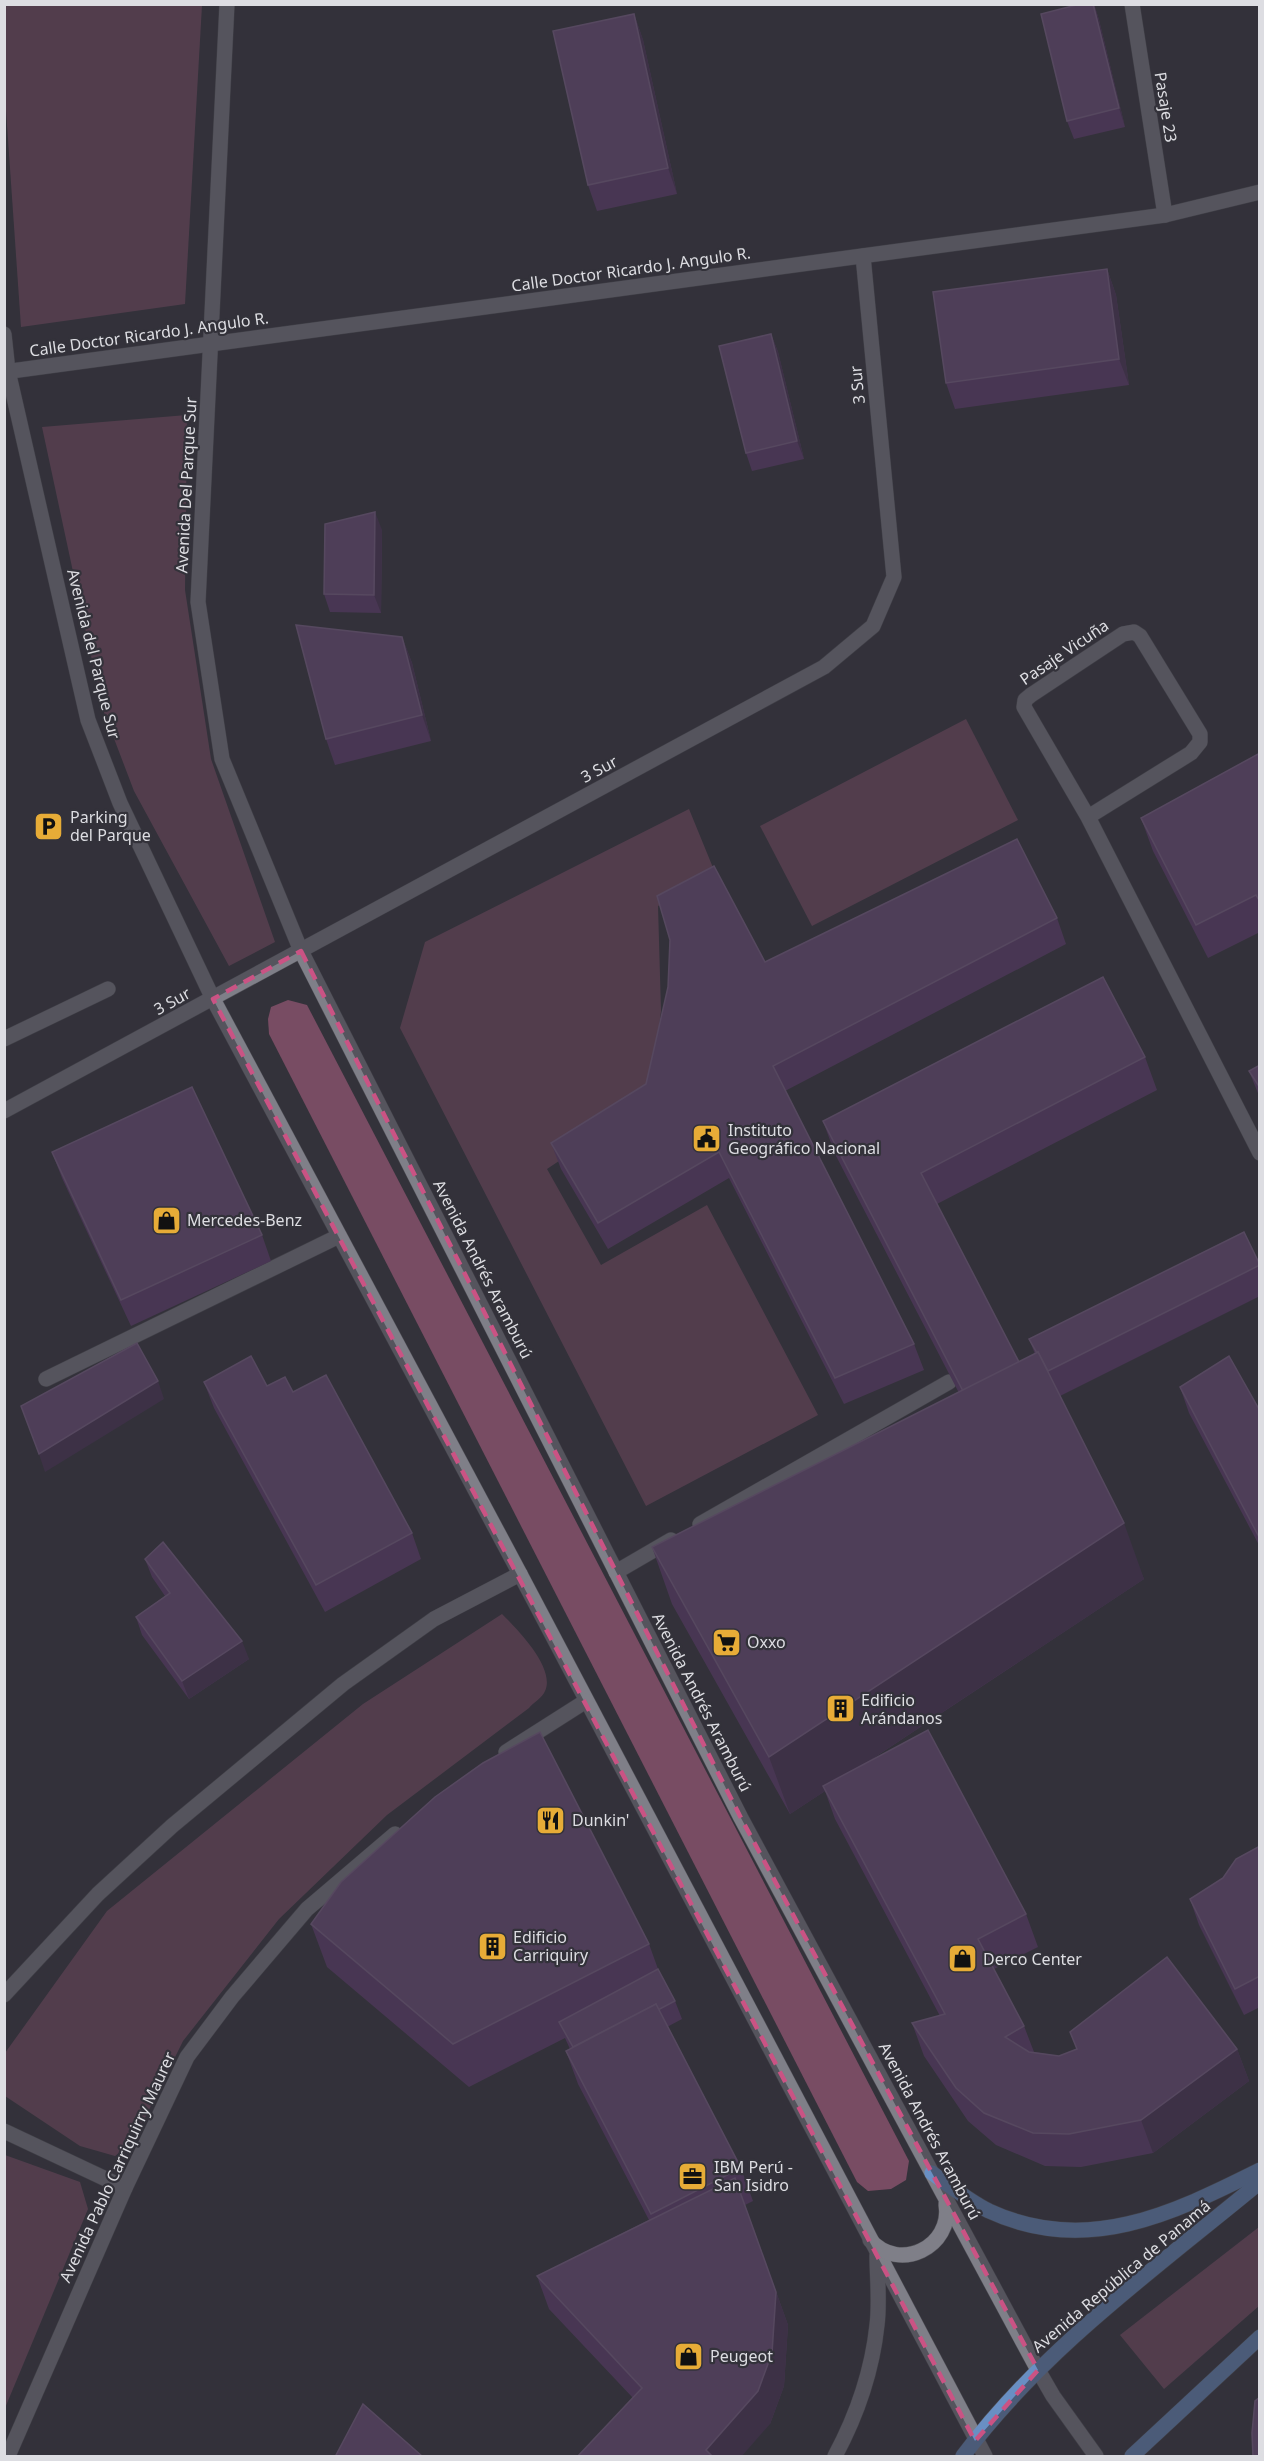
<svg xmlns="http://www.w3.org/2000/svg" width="1264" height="2461" font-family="'Noto Sans',sans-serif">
	<rect width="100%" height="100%" fill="#33323a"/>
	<g fill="#784c63">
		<path d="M 4,5 L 202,5 L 185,304 L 21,327 L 5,96 Z"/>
		<path d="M 187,415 L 185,590 L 211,759 L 275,942 L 229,966 L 134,791 L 102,707 L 42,427 Z"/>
		<path d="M 966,719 L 1018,820 L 812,926 L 760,826 Z"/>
		<path d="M 689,809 L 716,875 L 658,906 L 661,1011 L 650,1100 L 547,1169 L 601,1265 L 707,1205 L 818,1415 L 646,1506 L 400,1028 L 425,942 Z"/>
		<path d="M 288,1000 L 307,1005 L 909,2161 L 906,2180 L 891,2189 L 868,2191 L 857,2182 L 269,1034 L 268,1019 L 271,1007 Z"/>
		<path d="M 502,1614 C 516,1628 556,1668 545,1691 C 543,1697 533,1703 529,1708 L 387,1815 L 279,1919 L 183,2041 L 133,2142 L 115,2156 L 80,2146 L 5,2096 L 5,2053 L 107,1911 L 363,1704 Z"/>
		<path d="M 5,2155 L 80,2182 L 88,2209 L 5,2408 Z"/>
		<path d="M 1259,2227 L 1259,2306 L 1164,2389 L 1120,2335 Z"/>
	</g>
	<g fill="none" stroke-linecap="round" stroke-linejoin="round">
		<defs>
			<g id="lane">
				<path d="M 1088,817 L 1191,753 L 1200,742 L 1200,734 L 1140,636 L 1134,632 L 1123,634 L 1031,695 L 1025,700 L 1024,707 L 1088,817 L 1260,1153"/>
				<path d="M 4,1039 L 108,989"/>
				<path d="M 46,1379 L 339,1236"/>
				<path d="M 700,1524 L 949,1382"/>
				<path d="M 616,1572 L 671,1540"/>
			</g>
			<g id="street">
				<path d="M 1132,4 L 1165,215"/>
				<path d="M 4,372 L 1165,215 L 1260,192"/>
				<path d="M 4,1111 L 824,667 L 873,626 L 894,577 L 863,256"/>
				<path d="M 835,2456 C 857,2415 872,2372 877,2325 C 880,2302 877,2278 877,2255"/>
			</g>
			<g id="secondary">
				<path d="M 227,4 L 198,602 L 222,759 L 301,951 L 741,1818 L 1038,2370 L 1053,2396 L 1096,2456"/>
				<path d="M 4,334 L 8,371 L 88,720 L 120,803 L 213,999 L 520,1574 L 985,2456"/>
				<path d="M 506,1752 L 586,1701"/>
				<path d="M 4,1995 L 98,1894 L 172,1826 L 343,1684 L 434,1619 L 520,1574"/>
				<path d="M 4,2131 L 125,2188"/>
				<path d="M 870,2240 C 899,2273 953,2247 946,2204"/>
				<path d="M 8,2456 L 125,2188 L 187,2057 L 232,1997 L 307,1909 L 395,1834"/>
			</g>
			<g id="primary">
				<path d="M 932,2173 C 950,2186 969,2201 989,2211 C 1086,2256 1172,2214 1260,2170"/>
				<path d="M 963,2456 C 1044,2348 1156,2268 1260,2182"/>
				<path d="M 1132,2456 L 1260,2337"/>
			</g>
		</defs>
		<use href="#lane" stroke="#515157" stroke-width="16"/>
		<use href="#street" stroke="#515157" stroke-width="16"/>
		<use href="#secondary" stroke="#515157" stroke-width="16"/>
		<use href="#primary" stroke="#515157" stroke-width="16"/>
		<use href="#lane" stroke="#7f7f88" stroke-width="15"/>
		<use href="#street" stroke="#7f7f88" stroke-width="15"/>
		<use href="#secondary" stroke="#7f7f88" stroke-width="15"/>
		<use href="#primary" stroke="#698fc3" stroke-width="15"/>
	</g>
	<g fill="#633d71">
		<path d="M 1094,4 L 1099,20 L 1125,127 L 1074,139 L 1067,121 Z"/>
		<path d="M 634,14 L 643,40 L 677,194 L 597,211 L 588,185 Z"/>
		<path d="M 1107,269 L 1116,295 L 1129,385 L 955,409 L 946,383 Z"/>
		<path d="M 771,334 L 778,352 L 804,459 L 752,471 L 746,453 Z"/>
		<path d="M 382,530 L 381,613 L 330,612 L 324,594 Z"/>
		<path d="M 402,637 L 412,663 L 431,741 L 335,765 L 326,739 Z"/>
		<path d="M 1260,753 L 1260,932 L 1208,958 L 1153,851 L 1141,818 Z"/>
		<path d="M 1057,918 L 1066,944 L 785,1091 L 914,1344 L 924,1370 L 844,1404 L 729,1178 L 608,1249 L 561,1169 L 551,1143 L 646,1084 L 765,962 Z"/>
		<path d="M 1145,1057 L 1157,1090 L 937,1204 L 1019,1362 L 1035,1354 L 1029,1339 L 1260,1265 L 1260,1296 L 1060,1396 L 1144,1579 L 869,1761 L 1026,1914 L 1038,1947 L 994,1969 L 1024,2026 L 1034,2052 L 1059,2056 L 1077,2049 L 1070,2032 L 1237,2049 L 1249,2081 L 1153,2153 L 1081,2167 L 1045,2166 L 996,2145 L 968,2121 L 924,2056 L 912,2023 L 940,2016 L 835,1819 L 825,1791 L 790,1814 L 672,1604 L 652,1547 L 959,1393 L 835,1154 L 823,1121 Z"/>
		<path d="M 1260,1065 L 1260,1098 L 1249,1071 Z"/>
		<path d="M 52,1152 L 262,1235 L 271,1261 L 131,1326 L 62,1178 Z"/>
		<path d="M 204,1382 L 293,1392 L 412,1533 L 421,1559 L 325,1612 L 214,1408 Z"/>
		<path d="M 1180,1387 L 1260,1411 L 1260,1547 L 1189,1413 Z"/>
		<path d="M 145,1559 L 249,1659 L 189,1699 L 142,1635 L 136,1617 L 165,1596 L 152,1577 Z"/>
		<path d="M 1260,1846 L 1260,2007 L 1244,2015 L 1199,1925 L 1190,1899 L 1223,1878 Z"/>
		<path d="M 311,1924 L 649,1944 L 658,1969 L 675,2001 L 682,2019 L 667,2027 L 741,2168 L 753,2201 L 745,2205 L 788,2325 L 784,2386 L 770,2424 L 633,2398 L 549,2309 L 537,2276 L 649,2220 L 578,2084 L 566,2051 L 570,2049 L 565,2038 L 469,2087 L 327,1967 Z"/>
	</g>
	<g fill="#4a3156">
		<path d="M 1094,4 L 1099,20 L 1125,127 L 1119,108 Z"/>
		<path d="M 634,14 L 643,40 L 677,194 L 668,168 Z"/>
		<path d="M 1107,269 L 1116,295 L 1129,385 L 1119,359 Z"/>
		<path d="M 771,334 L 778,352 L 804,459 L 797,441 Z"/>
		<path d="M 375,512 L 382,530 L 381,613 L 374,595 Z"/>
		<path d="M 402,637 L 412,663 L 431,741 L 422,715 Z"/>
		<path d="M 158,1381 L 164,1399 L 45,1472 L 39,1454 Z"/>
		<path d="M 1124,1523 L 1144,1579 L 825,1790 L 823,1786 L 825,1791 L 790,1814 L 769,1757 Z"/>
		<path d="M 242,1641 L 249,1659 L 189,1699 L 182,1681 Z"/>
		<path d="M 1237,2049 L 1249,2081 L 1153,2153 L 1141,2120 Z"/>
		<path d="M 735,2178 L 788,2325 L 784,2386 L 770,2424 L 741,2457 L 708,2457 L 706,2450 Z"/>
	</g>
	<g fill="#704e7d" stroke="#81658d" stroke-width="1.5">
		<path d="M 1080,4 L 1093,4 L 1119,108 L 1067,121 L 1041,14 Z"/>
		<path d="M 634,14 L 668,168 L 588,185 L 553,31 Z"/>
		<path d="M 1107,269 L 1119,359 L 946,383 L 933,292 Z"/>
		<path d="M 771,334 L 797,441 L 746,453 L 719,346 Z"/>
		<path d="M 375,512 L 374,595 L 324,594 L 325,524 Z"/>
		<path d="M 296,625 L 402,637 L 422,715 L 326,739 Z"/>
		<path d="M 1260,753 L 1260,902 L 1256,895 L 1196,925 L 1141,818 Z"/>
		<path d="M 1017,839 L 1057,918 L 773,1066 L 914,1344 L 835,1378 L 719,1152 L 598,1223 L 551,1143 L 646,1084 L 668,987 L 670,940 L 657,896 L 714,866 L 765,962 Z"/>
		<path d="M 1103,977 L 1145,1057 L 921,1173 L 1019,1362 L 963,1391 L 823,1121 Z"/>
		<path d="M 1260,1065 L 1260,1088 L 1249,1071 Z"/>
		<path d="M 192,1087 L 262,1235 L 121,1300 L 52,1152 Z"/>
		<path d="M 1244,1232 L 1260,1265 L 1048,1371 L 1038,1352 L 1037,1353 L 1029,1339 Z"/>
		<path d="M 137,1343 L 158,1381 L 39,1454 L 21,1406 Z"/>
		<path d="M 1038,1352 L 1124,1523 L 769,1757 L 652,1547 Z"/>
		<path d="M 251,1356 L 267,1386 L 285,1377 L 293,1392 L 326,1375 L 412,1533 L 316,1585 L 204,1382 Z"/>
		<path d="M 1229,1356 L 1260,1411 L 1260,1539 L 1180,1387 Z"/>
		<path d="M 163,1542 L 242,1641 L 182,1681 L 136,1617 L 170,1593 L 145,1559 Z"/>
		<path d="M 928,1730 L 1026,1914 L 978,1939 L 1024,2026 L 1005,2037 L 1029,2052 L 1059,2056 L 1077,2049 L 1070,2032 L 1167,1957 L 1237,2049 L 1141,2120 L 1069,2134 L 1033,2133 L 984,2113 L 956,2088 L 912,2023 L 945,2014 L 823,1786 Z"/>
		<path d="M 540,1732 L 649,1944 L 453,2044 L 311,1924 L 341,1882 L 435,1797 L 483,1763 Z"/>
		<path d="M 1260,1846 L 1260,1976 L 1235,1989 L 1190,1899 L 1223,1878 L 1236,1859 Z"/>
		<path d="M 658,1969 L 675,2001 L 658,2010 L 656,2004 L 573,2047 L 559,2022 Z"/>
		<path d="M 656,2004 L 741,2168 L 651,2214 L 566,2051 Z"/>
		<path d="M 735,2178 L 776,2292 L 772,2353 L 758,2391 L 706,2450 L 713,2457 L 577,2457 L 642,2388 L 537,2276 Z"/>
		<path d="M 1260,2397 L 1260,2457 L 1253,2457 L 1252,2433 L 1255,2401 Z"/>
		<path d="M 363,2404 L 423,2457 L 335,2457 Z"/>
	</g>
	<path d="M0 0H1264V2461H0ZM 301,951 L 741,1818 L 1038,2370 L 975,2441 L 213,999 Z" fill="#33323a" fill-opacity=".55" fill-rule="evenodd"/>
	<path fill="none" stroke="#ca5384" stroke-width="4.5" stroke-dasharray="12 8" stroke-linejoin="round" d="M 301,951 L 741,1818 L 1038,2370 L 975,2441 L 213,999 Z"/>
	<defs>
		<symbol id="parking-square" viewBox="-11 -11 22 22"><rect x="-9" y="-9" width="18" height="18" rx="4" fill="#e7ac37" stroke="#33323a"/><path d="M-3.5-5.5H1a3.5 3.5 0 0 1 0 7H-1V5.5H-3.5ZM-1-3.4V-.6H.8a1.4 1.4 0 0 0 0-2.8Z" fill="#111"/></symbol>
		<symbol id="civic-square" viewBox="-11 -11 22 22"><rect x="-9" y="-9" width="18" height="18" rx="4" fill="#e7ac37" stroke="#33323a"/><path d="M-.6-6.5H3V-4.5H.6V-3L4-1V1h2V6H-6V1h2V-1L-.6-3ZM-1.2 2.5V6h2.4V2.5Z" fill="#111"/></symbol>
		<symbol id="shop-square" viewBox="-11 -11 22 22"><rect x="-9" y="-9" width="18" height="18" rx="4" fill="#e7ac37" stroke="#33323a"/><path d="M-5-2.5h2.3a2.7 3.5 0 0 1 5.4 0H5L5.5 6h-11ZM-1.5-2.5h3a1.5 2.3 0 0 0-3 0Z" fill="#111"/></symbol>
		<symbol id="supermarket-square" viewBox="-11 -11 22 22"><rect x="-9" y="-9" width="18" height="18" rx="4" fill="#e7ac37" stroke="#33323a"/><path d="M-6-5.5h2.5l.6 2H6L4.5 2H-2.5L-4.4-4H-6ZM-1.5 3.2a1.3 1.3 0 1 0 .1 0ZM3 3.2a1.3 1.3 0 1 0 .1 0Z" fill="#111"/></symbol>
		<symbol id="building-square" viewBox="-11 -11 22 22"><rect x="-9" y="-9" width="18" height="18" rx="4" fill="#e7ac37" stroke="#33323a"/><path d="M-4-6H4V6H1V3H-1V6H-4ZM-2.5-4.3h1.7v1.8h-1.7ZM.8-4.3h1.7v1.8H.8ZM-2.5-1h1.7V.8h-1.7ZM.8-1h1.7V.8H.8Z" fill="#111"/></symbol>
		<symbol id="restaurant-square" viewBox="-11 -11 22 22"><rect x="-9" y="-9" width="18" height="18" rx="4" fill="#e7ac37" stroke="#33323a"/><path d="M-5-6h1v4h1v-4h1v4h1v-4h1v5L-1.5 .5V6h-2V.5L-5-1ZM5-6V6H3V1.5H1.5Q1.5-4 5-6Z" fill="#111"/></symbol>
		<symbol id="office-square" viewBox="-11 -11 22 22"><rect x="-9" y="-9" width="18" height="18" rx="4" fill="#e7ac37" stroke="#33323a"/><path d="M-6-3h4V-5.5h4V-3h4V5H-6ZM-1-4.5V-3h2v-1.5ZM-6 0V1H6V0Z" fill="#111"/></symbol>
	</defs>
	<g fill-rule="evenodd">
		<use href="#parking-square" x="32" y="810" width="33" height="33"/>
		<use href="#civic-square" x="690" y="1122" width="33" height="33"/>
		<use href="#shop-square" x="150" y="1204" width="33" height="33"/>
		<use href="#supermarket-square" x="710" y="1626" width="33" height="33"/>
		<use href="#building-square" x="824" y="1692" width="33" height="33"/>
		<use href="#restaurant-square" x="534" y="1804" width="33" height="33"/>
		<use href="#building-square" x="476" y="1930" width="33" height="33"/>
		<use href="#shop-square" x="946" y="1942" width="33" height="33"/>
		<use href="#office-square" x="676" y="2160" width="33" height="33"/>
		<use href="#shop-square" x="672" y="2340" width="33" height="33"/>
	</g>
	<g text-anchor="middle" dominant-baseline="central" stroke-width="4.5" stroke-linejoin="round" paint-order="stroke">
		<g font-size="16" fill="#dddde2" stroke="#33323a">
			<text transform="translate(1166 107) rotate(81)">Pasaje 23</text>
			<text transform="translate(631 269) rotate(-8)">Calle Doctor Ricardo J. Angulo R.</text>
			<text transform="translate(149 334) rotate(-8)">Calle Doctor Ricardo J. Angulo R.</text>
			<text transform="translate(857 385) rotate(-96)">3 Sur</text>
			<text transform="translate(186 485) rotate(-87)">Avenida Del Parque Sur</text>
			<text transform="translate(1064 652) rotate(-34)">Pasaje Vicuña</text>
			<text transform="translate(94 654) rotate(76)">Avenida del Parque Sur</text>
			<text transform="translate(599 769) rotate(-28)">3 Sur</text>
			<text transform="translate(172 1001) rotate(-29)">3 Sur</text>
			<text transform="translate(483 1269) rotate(63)">Avenida Andrés Aramburú</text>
			<text transform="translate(702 1702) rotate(63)">Avenida Andrés Aramburú</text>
			<text transform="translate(930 2131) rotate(62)">Avenida Andrés Aramburú</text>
			<text transform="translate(117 2167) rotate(-65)">Avenida Pablo Carriquirry Maurer</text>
			<text transform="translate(1121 2276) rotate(-40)">Avenida República de Panamá</text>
		</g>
		<g font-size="16" fill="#dddde2" stroke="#33323a" text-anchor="start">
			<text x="70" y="817">Parking<tspan x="70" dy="18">del Parque</tspan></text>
			<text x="728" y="1130">Instituto<tspan x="728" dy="18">Geográfico Nacional</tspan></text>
			<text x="187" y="1220">Mercedes-Benz</text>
			<text x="747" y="1642">Oxxo</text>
			<text x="861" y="1700">Edificio<tspan x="861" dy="18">Arándanos</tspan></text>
			<text x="572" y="1820">Dunkin'</text>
			<text x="513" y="1937">Edificio<tspan x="513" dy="18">Carriquiry</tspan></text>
			<text x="983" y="1959">Derco Center</text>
			<text x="714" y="2167">IBM Perú -<tspan x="714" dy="18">San Isidro</tspan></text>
			<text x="710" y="2356">Peugeot</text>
		</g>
	</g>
	<rect width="1264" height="2461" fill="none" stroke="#dddde2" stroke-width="12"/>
</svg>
